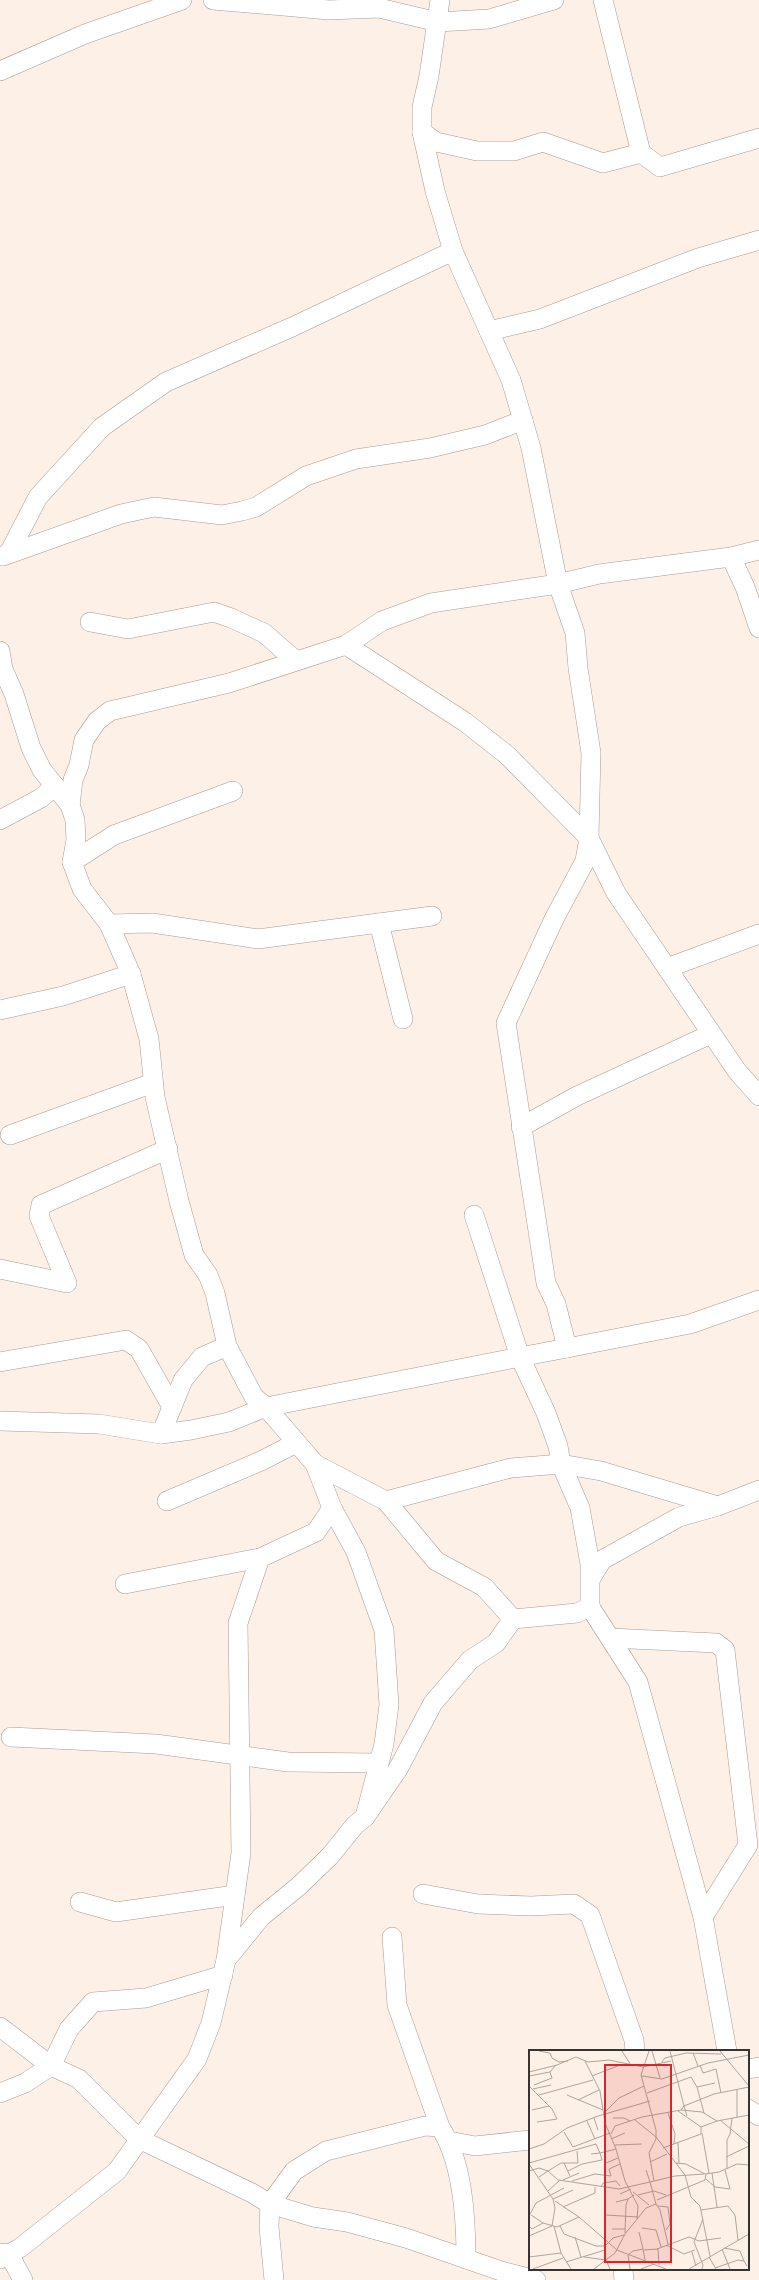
<svg xmlns="http://www.w3.org/2000/svg" width="759" height="2280" font-family="Georgia,serif">
	<rect width="100%" height="100%" fill="#fdf1e7"/>
	<g fill="none" stroke-linecap="round" stroke-linejoin="round">
		<defs>
			<g id="minor">
				<path d="M 213,0 L 329,10 L 379,8 L 438,22 L 489,19 L 554,0"/>
				<path d="M 440,0 L 429,76 L 422,107 L 422,132 L 435,191 L 453,251 L 511,380 L 531,448 L 558,584 L 575,633 L 578,668 L 591,753 L 589,838 L 585,861 L 554,919 L 506,1023 L 546,1283 L 556,1304 L 567,1348 L 520,1357 L 546,1413 L 558,1446 L 561,1464 L 580,1508 L 590,1564 L 590,1607 L 577,1613 L 513,1619"/>
				<path d="M 603,0 L 641,153"/>
				<path d="M 0,71 L 85,34 L 182,0"/>
				<path d="M 422,132 L 436,142 L 477,151 L 514,151 L 543,142 L 603,163 L 641,153 L 660,167 L 759,138"/>
				<path d="M 489,331 L 540,319 L 698,258 L 759,240"/>
				<path d="M 9,553 L 38,497 L 102,427 L 166,382 L 292,327 L 453,251"/>
				<path d="M 3,556 L 121,514 L 154,507 L 222,515 L 242,511 L 256,507 L 306,476 L 356,459 L 430,448 L 485,435 L 523,420"/>
				<path d="M 731,557 L 745,587 L 759,628"/>
				<path d="M 90,622 L 128,629 L 214,612 L 231,618 L 264,633 L 295,660"/>
				<path d="M 346,645 L 465,722 L 507,755 L 589,838 L 616,893 L 737,1071 L 759,1096"/>
				<path d="M 0,651 L 3,669 L 14,694 L 31,748 L 42,770 L 70,805 L 75,820 L 76,840 L 72,862 L 82,889 L 109,924 L 131,974 L 149,1039 L 155,1097 L 179,1201 L 194,1255 L 208,1275 L 215,1293 L 227,1346 L 254,1397 L 266,1407 L 315,1464 L 332,1508 L 356,1552 L 384,1630 L 389,1705 L 384,1744 L 365,1817"/>
				<path d="M 70,805 L 73,780 L 79,765 L 84,740 L 97,721 L 110,711 L 229,683 L 346,645 L 382,621 L 431,603 L 558,584 L 599,574 L 731,557 L 759,550"/>
				<path d="M 0,820 L 41,798 L 55,786"/>
				<path d="M 72,862 L 114,835 L 233,791"/>
				<path d="M 379,923 L 403,1019"/>
				<path d="M 109,924 L 152,923 L 258,939 L 432,916"/>
				<path d="M 667,968 L 759,934"/>
				<path d="M 0,1010 L 63,996 L 131,974"/>
				<path d="M 521,1127 L 577,1096 L 711,1034"/>
				<path d="M 10,1135 L 153,1083"/>
				<path d="M 0,1269 L 67,1283 L 39,1216 L 41,1205 L 168,1149"/>
				<path d="M 567,1348 L 690,1324 L 759,1300"/>
				<path d="M 0,1362 L 126,1340 L 139,1349 L 172,1407"/>
				<path d="M 0,1421 L 99,1424 L 161,1434 L 191,1430 L 229,1422 L 266,1407 L 520,1357 L 474,1215"/>
				<path d="M 161,1434 L 183,1380 L 202,1357 L 227,1346"/>
				<path d="M 315,1464 L 386,1501 L 436,1561 L 484,1587 L 513,1619"/>
				<path d="M 167,1501 L 261,1461 L 296,1443"/>
				<path d="M 386,1501 L 511,1468 L 561,1464 L 601,1471 L 718,1506"/>
				<path d="M 591,1578 L 602,1560 L 679,1517 L 718,1506 L 759,1490"/>
				<path d="M 125,1584 L 260,1558"/>
				<path d="M 590,1607 L 638,1682 L 703,1917 L 727,2051"/>
				<path d="M 610,1638 L 716,1643 L 725,1650 L 748,1845 L 703,1917"/>
				<path d="M 11,1737 L 156,1744 L 288,1762 L 377,1763"/>
				<path d="M 423,1894 L 478,1904 L 531,1906 L 574,1904 L 590,1915 L 634,2040 L 635,2051"/>
				<path d="M 80,1902 L 116,1912 L 235,1895"/>
				<path d="M 392,1937 L 397,2005 L 440,2127"/>
				<path d="M 226,1960 L 241,1853 L 238,1623 L 260,1558 L 316,1532 L 332,1508"/>
				<path d="M 0,2027 L 51,2066 L 79,2079 L 139,2139 L 252,2193 L 270,2204 L 313,2217 L 347,2222 L 406,2238 L 501,2271 L 536,2280"/>
				<path d="M 748,2069 L 759,2067"/>
				<path d="M 0,2093 L 25,2083 L 51,2066 L 69,2029 L 93,2002 L 146,1998 L 223,1975"/>
				<path d="M 748,2109 L 759,2116"/>
				<path d="M 449,2141 L 475,2146 L 530,2140"/>
				<path d="M 0,2253 L 9,2254 L 23,2280"/>
				<path d="M 0,2259 L 20,2248 L 117,2171 L 197,2059 L 211,2023 L 226,1960 L 261,1917 L 299,1886 L 330,1856 L 355,1825 L 365,1817 L 398,1769 L 433,1703 L 470,1660 L 496,1643 L 513,1619"/>
				<path d="M 623,2269 L 624,2280"/>
				<path d="M 274,2280 L 269,2227 L 270,2204 L 294,2171 L 326,2151 L 425,2126 L 440,2127 C 463,2162 466,2218 466,2259"/>
			</g>
		</defs>
		<use href="#minor" stroke="#a79b92" stroke-width="20"/>
		<use href="#minor" stroke="#fff" stroke-width="19"/>
	</g>
	<g transform="translate(529 2050)">
		<rect width="220" height="220" fill="#fdf1e7"/>
		<path fill="none" stroke="#aea59d" stroke-width="1" d="M 10,1 L 21,3 L 23,8 L 30,12 L 39,11M 93,1 L 102,15M 123,1 L 131,28M 141,1 L 155,56 L 152,60M 191,1 L 220,36M 164,3 L 169,16M 56,11 L 71,41 L 76,73 L 87,99 L 96,131 L 109,156 L 108,169M 133,12 L 136,8 L 157,3 L 192,4M 171,15 L 174,23 L 187,19 L 192,43M 0,22 L 28,15 L 47,7 L 59,12 L 80,10 L 114,17 L 142,11M 0,26 L 21,22 L 26,16M 63,26 L 91,15M 113,26 L 133,29 L 179,13 L 220,5M 5,35 L 23,28 L 21,22M 0,36 L 23,59 L 28,69 L 8,72M 168,37 L 175,63M 4,39 L 22,35M 208,40 L 208,67M 118,43 L 162,27 L 168,37 L 186,33M 10,45 L 64,30M 38,45 L 74,60M 49,50 L 70,40M 3,60 L 20,56M 77,61 L 90,48 L 115,36M 149,61 L 172,77M 139,63 L 146,84 L 145,94M 158,66 L 155,56 L 185,44 L 220,37M 65,68 L 69,80M 84,68 L 95,68 L 101,71M 106,70 L 127,87 L 156,125 L 162,147 L 171,156 L 181,206M 191,70 L 220,94M 58,71 L 66,89M 35,82 L 44,97 L 81,83M 173,83 L 180,123M 82,84 L 86,76 L 113,67 L 152,60 L 173,62 L 188,71M 82,89 L 96,83M 149,93 L 150,113M 86,95 L 113,94M 134,98 L 172,84 L 172,77 L 188,71 L 220,65M 0,99 L 15,94 L 38,78 L 69,66 L 121,51M 197,107 L 220,96M 121,112 L 138,104M 0,113 L 67,94 L 71,103 L 62,104M 35,113 L 41,126M 77,113 L 89,108M 147,113 L 157,114 L 176,124 L 190,122 L 208,114 L 220,115M 0,114 L 24,149 L 26,158 L 23,176 L 0,186M 198,119 L 198,90 L 201,84 L 203,68M 0,121 L 10,118 L 19,121 L 32,113 L 49,113 L 48,101M 39,121 L 53,114 L 73,110 L 71,103 L 87,99M 183,123 L 188,157M 10,127 L 19,121 L 29,130 L 90,139 L 121,132 L 117,120M 177,129 L 186,137 L 201,139 L 196,120M 34,130 L 50,123M 43,131 L 66,124 L 82,126 L 80,119 L 91,114M 125,131 L 146,126 L 175,124M 72,137 L 74,133 L 87,131 L 91,136M 19,141 L 31,130M 104,142 L 120,155M 91,144 L 102,139M 109,145 L 125,141 L 137,145M 24,149 L 44,140M 128,150 L 176,130 L 177,124M 26,151 L 50,167 L 88,200 L 137,219M 87,152 L 99,149M 127,154 L 131,160 L 139,194M 129,156 L 139,157 L 141,174 L 137,180M 34,157 L 66,143 L 66,137M 172,160 L 199,156 L 206,165 L 209,190M 2,165 L 14,173 L 28,177 L 50,167M 77,165 L 109,167M 0,166 L 7,153 L 35,138M 0,176 L 3,179 L 14,173M 25,176 L 32,203 L 42,219M 31,176 L 35,184 L 67,196 L 76,196 L 84,188 L 95,185M 113,178 L 127,180 L 132,197M 83,179 L 96,179M 110,182 L 114,199M 96,183 L 97,155 L 99,149 L 105,145M 46,187 L 52,207M 137,195 L 155,204 L 166,200M 195,198 L 211,201 L 215,211M 128,199 L 160,187 L 170,191 L 192,188M 193,199 L 201,219M 115,200 L 129,199 L 130,215M 163,202 L 167,216M 0,207 L 32,203M 55,207 L 77,210 L 81,219M 180,207 L 187,219M 37,212 L 76,200M 186,218 L 209,210 L 215,211 L 218,216M 4,219 L 34,208M 65,219 L 86,203 L 96,184 L 117,158 L 127,154 L 121,132 L 125,131 L 120,103 L 127,89 L 127,80 L 112,25 L 120,1M 101,219 L 99,205 L 104,201 L 114,199 L 116,210M 112,219 L 125,214M 160,219 L 220,184M 173,219 L 174,215 L 165,192 L 174,169"/>
		<path fill="#d62828" fill-opacity="0.15" stroke="#d62828" stroke-width="2" d="M 76,15 L 142,15 L 142,212 L 76,212 Z"/>
		<rect width="220" height="220" fill="none" stroke="#37332f" stroke-width="2"/>
	</g>
</svg>
